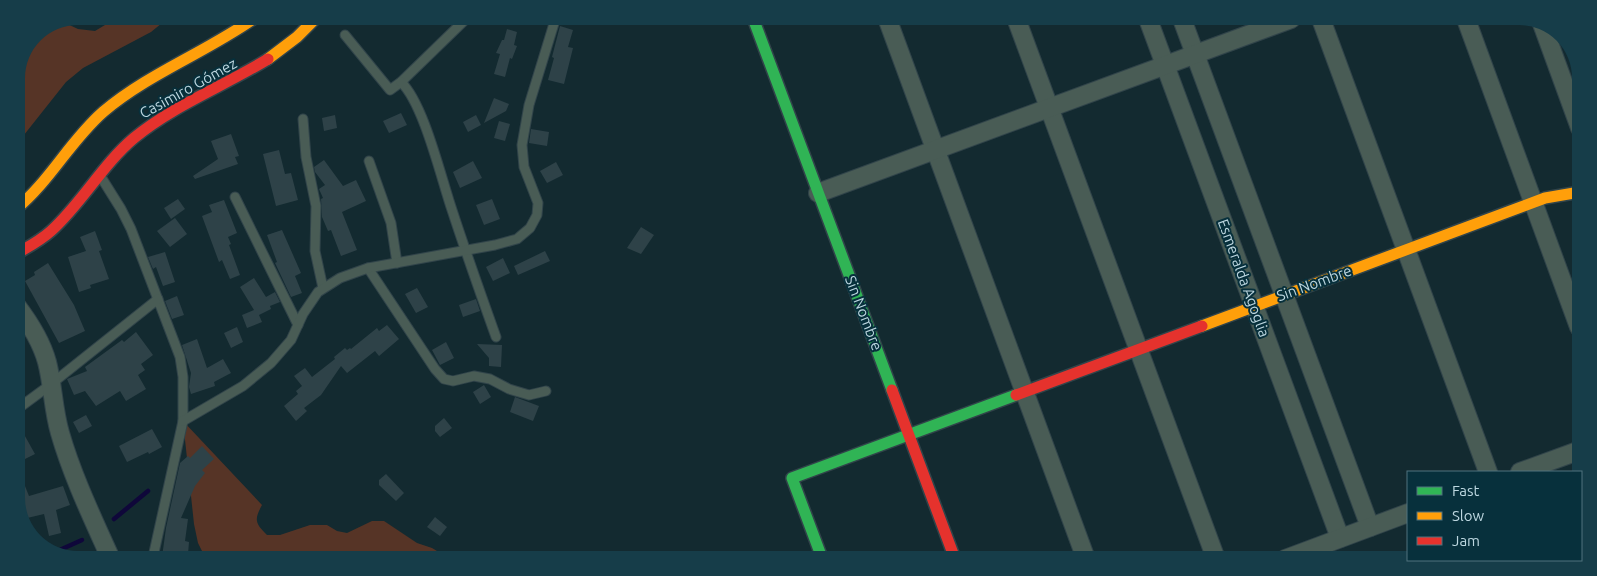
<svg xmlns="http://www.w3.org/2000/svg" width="1597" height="576" font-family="Ubuntu,sans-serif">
	<rect width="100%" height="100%" fill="#132a30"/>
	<g fill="#563426">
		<path d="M 120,16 L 167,16 L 162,23 L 151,32 L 83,68 L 66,82 L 16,145 L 16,74 L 31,41 L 40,32 L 63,22 L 78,29 L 95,31 Z"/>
		<path d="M 183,421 L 262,505 C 254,520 255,523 267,535 L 280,535 L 310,525 L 327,525 L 337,531 L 347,533 L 372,521 L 384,521 L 417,543 L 432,548 L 447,557 L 205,557 L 198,543 L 194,524 Z"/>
	</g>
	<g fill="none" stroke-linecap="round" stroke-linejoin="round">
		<g stroke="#0f073a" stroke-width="4.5">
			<path d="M 114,519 L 148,491"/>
			<path d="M 53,553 L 82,540"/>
		</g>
	</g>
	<g fill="#2e4248">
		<path d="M 560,26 L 573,30 L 568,47 L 573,48 L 564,84 L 548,80 L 554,58 L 552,57 Z"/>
		<path d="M 507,29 L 517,32 L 514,45 L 517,46 L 512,59 L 510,58 L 505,77 L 494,74 L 500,54 L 496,53 L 502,40 L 504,40 Z"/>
		<path d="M 494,98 L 509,104 L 506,111 L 484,123 Z"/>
		<path d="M 401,113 L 407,125 L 389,133 L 383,121 Z"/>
		<path d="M 335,115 L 337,128 L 324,131 L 322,118 Z"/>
		<path d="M 476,115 L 481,125 L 468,132 L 463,122 Z"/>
		<path d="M 499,121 L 510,124 L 505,141 L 494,138 Z"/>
		<path d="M 531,129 L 549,132 L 547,146 L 529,143 Z"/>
		<path d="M 231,134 L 239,156 L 235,157 L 238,164 L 195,179 L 193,176 L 218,159 L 211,141 Z"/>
		<path d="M 279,150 L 285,174 L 291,173 L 298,200 L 276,206 L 263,154 Z"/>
		<path d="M 324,160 L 343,186 L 356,180 L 366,201 L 342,212 L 357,250 L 341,256 L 331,230 L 328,231 L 322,217 L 321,199 L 323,198 L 319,189 L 325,185 L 315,172 L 314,167 Z"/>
		<path d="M 473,161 L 482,178 L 460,188 L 453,172 Z"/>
		<path d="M 556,162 L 563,175 L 547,183 L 540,171 Z"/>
		<path d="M 178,199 L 185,209 L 171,219 L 164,208 Z"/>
		<path d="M 492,199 L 500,219 L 484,225 L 476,205 Z"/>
		<path d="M 224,200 L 237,233 L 228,237 L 231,244 L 229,245 L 240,275 L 230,279 L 222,260 L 219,262 L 202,216 L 212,212 L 209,205 Z"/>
		<path d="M 175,218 L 187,234 L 170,247 L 157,231 Z"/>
		<path d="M 641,227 L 654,235 L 641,254 L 627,248 Z"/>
		<path d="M 282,230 L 301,273 L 295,276 L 302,293 L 291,297 L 276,265 L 275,263 L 277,262 L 267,235 Z"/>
		<path d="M 95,231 L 102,250 L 99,251 L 109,279 L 90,285 L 91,288 L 79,292 L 68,257 L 86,251 L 80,237 Z"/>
		<path d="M 545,251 L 550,261 L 518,275 L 514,266 Z"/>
		<path d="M 165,252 L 175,282 L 163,286 L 156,267 L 153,269 L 148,257 Z"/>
		<path d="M 503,258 L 510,273 L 493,281 L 486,267 Z"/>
		<path d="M 48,263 L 74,305 L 85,331 L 59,343 L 25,281 L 35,275 L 34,272 Z"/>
		<path d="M 254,278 L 266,297 L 275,292 L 280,302 L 270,306 L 271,309 L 259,315 L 262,322 L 247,328 L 242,315 L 254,310 L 240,287 Z"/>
		<path d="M 417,288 L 428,307 L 416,313 L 405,294 Z"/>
		<path d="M 177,296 L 184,315 L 172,319 L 165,301 Z"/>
		<path d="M 476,299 L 480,311 L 463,317 L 459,305 Z"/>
		<path d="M 387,325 L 399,339 L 379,356 L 375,351 L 347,373 L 341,366 L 321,395 L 304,408 L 307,411 L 296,421 L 284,406 L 298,394 L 296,391 L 302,386 L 294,376 L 305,368 L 312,377 L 335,359 L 334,357 L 345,348 L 347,350 L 350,348 L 351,349 L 377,328 L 379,331 Z"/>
		<path d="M 237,327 L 243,342 L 231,348 L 224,333 Z"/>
		<path d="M 136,332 L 153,355 L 141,364 L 145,370 L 138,375 L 146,389 L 126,401 L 120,391 L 96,406 L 85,391 L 74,395 L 67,379 L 87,371 L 85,367 L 122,340 L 124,342 Z"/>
		<path d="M 197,339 L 207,368 L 223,359 L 231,373 L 214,382 L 215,386 L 191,394 L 189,387 L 191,373 L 182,345 Z"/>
		<path d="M 446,342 L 454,358 L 440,365 L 432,350 Z"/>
		<path d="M 477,344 L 502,345 L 501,367 L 489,366 L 489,358 Z"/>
		<path d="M 484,385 L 491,397 L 480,404 L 473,392 Z"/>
		<path d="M 515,397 L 539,406 L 533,421 L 510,412 Z"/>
		<path d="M 86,415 L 92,426 L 79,433 L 73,422 Z"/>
		<path d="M 444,418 L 452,428 L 440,437 L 435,431 L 435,426 Z"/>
		<path d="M 16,420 L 35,454 L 25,459 L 16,445 Z"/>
		<path d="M 152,429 L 162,447 L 149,454 L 148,452 L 127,462 L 119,446 Z"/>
		<path d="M 202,446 L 214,459 L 202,470 L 205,473 L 195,486 L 181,518 L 188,519 L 185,541 L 189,542 L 188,554 L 184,553 L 183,557 L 162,557 L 166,528 L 180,463 L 188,456 L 190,458 Z"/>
		<path d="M 16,471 L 19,471 L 29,496 L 63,486 L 70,505 L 56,510 L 61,533 L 49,536 L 44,514 L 23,519 L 16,491 Z"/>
		<path d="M 386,474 L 404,493 L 396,501 L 379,485 L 379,480 Z"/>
		<path d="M 435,517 L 447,527 L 440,536 L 427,527 Z"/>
	</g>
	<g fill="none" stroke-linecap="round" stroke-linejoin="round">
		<defs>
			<g id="lane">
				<path d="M 345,35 L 390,90 L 401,82 L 468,17"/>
				<path d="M 401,82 C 424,104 441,178 452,210 C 466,253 481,295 496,337"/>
				<path d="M 303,119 L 306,157 L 316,206 L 315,251 L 323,288"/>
				<path d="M 369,161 L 391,223 L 397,263"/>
				<path d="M 101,177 L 121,209 L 131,229 L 180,357 L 183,377 L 183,421 L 153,557"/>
				<path d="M 235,197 L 298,325"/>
				<path d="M 368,268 L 435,369 L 444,379 L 453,381 L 474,376 L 490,379 L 509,389 L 529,395 L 546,391"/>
				<path d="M 16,410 L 50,385 L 158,299"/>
				<path d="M 183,421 L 243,386 L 271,363 L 291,340 L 303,314 L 318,292 L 340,278 L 368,268 L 495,245 L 517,239 L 530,228 L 537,215 L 538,203 L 524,167 L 522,145 L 529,105 L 556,17"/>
			</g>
			<g id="street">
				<path d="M 887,18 L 1086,559"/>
				<path d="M 1016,18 L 1216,559"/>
				<path d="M 1148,19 L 1340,538"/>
				<path d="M 1182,19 L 1370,527"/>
				<path d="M 1321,19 L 1488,472"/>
				<path d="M 1466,19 L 1579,327"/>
				<path d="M 1541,21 L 1580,128"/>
				<path d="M 818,193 L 1291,19"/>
				<path d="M 16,305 C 29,322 41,340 47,362 C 53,385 53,409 60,433 C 72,475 92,517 110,557"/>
				<path d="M 1520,472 L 1578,451"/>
				<path d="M 1285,559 L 1408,513"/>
			</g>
			<g id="fast">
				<path d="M 753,18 L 892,390"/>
				<path d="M 822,558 L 792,478 L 1016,395"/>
			</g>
			<g id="slow">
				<path d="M 268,59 L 297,37 L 317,17"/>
				<path d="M 16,209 C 50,181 70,141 103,112 C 149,73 207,52 256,17"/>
				<path d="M 1202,326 L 1545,198 L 1580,192"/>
			</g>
			<g id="jam">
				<path d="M 16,254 C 28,247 40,241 51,231 C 82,203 102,165 134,138 C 174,105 224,86 268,59"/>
				<path d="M 892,390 L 955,559"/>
				<path d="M 1016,395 L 1202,326"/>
			</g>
		</defs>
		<use href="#lane" stroke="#31444a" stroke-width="11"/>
		<use href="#street" stroke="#31444a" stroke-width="20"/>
		<use href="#fast" stroke="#31444a" stroke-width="14"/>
		<use href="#slow" stroke="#31444a" stroke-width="14"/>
		<use href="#jam" stroke="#31444a" stroke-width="14"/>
		<use href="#lane" stroke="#495c55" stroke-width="9"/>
		<use href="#street" stroke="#495c55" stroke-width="18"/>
		<use href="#fast" stroke="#30b455" stroke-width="11"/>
		<use href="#slow" stroke="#ff9f0a" stroke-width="11"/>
		<use href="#jam" stroke="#e5322d" stroke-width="11"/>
	</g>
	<g text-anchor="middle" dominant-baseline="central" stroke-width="4" stroke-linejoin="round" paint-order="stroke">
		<g font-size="15" fill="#bdd7e0" stroke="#07303c">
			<text transform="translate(188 88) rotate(-29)">Casimiro Gómez</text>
			<text transform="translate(1244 278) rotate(70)">Esmeralda Agoglia</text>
			<text transform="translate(1314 283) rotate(-20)">Sin Nombre</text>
			<text transform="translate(864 313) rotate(69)">Sin Nombre</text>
		</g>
	</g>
	<path d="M0 0H1597V576H0ZM78 25H1519A53 53 0 0 1 1572 78V498A53 53 0 0 1 1519 551H78A53 53 0 0 1 25 498V78A53 53 0 0 1 78 25Z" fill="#163d49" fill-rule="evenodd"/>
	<rect x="1407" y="471" width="175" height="90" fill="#07303c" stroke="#50737e"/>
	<rect x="1417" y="487" width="25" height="8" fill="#30b455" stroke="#50737e"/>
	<text x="1452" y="496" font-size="15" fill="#bdd7e0">Fast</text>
	<rect x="1417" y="512" width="25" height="8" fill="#ff9f0a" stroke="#50737e"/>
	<text x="1452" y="521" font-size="15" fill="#bdd7e0">Slow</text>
	<rect x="1417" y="537" width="25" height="8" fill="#e5322d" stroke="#50737e"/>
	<text x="1452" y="546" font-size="15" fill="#bdd7e0">Jam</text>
</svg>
